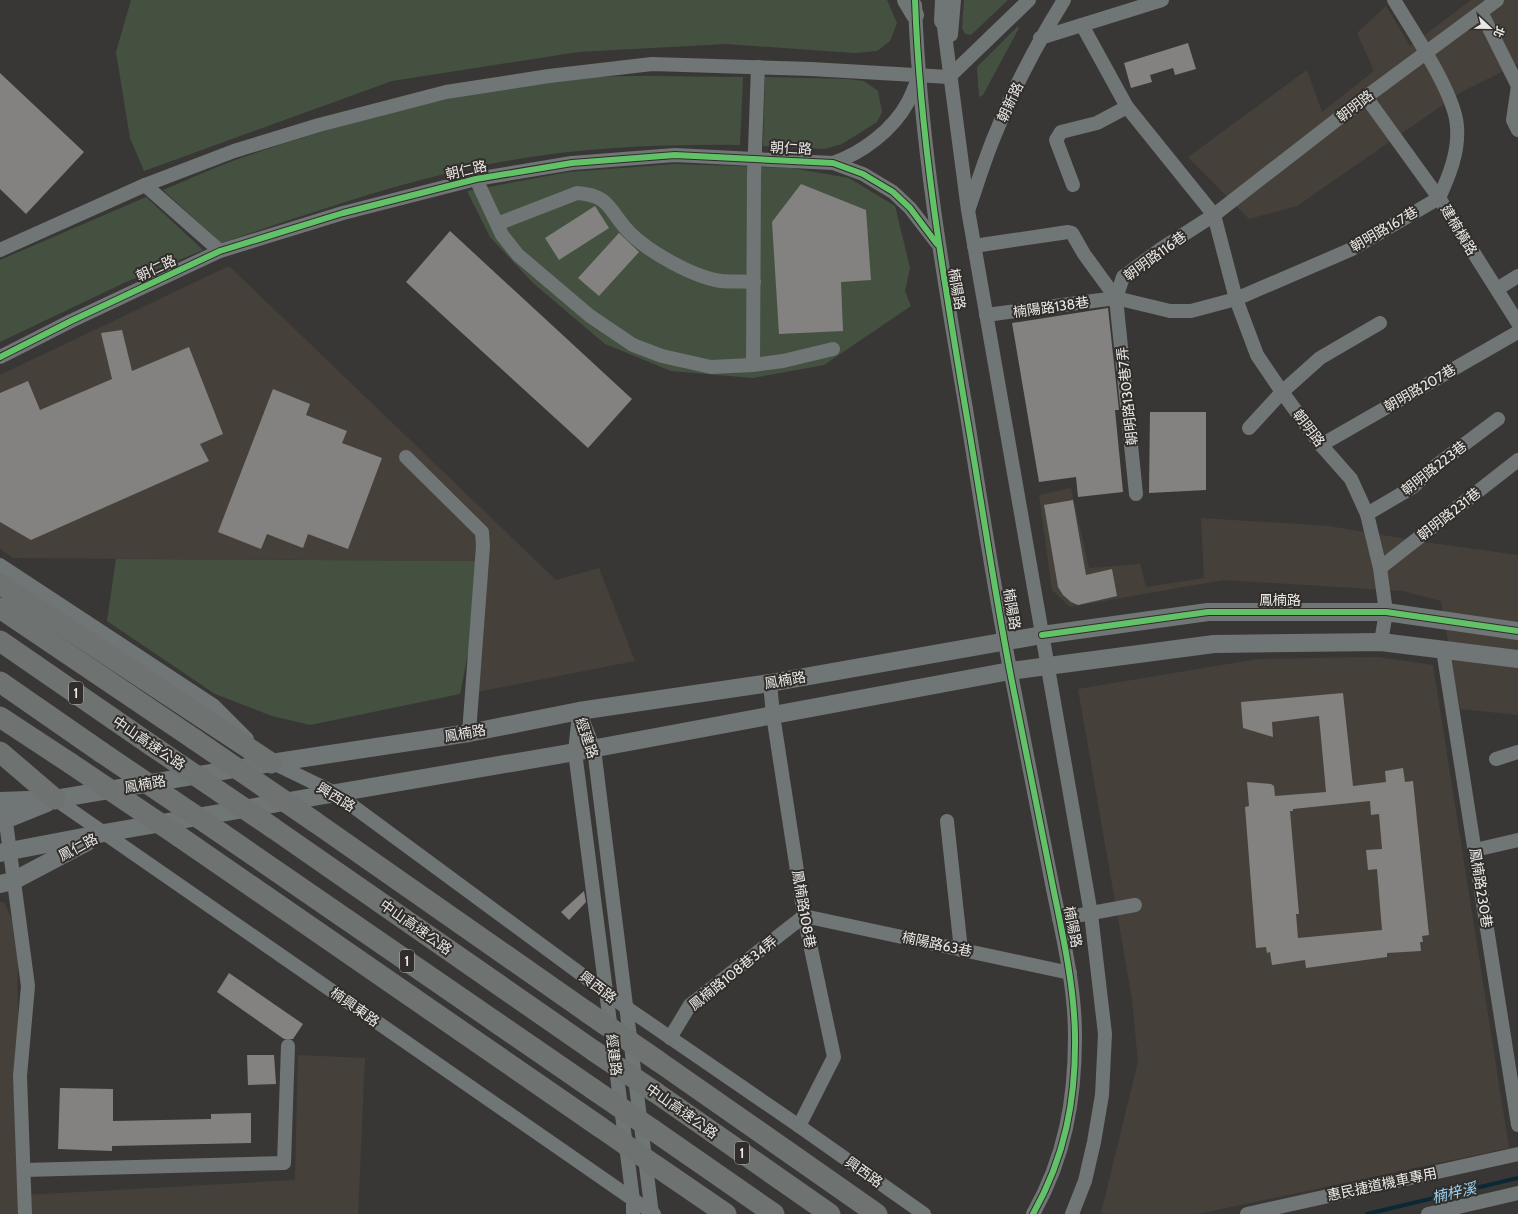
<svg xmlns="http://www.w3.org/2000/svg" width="1518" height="1214" font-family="Cabin,'Noto Sans TC',sans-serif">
	<rect width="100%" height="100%" fill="#393735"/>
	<g fill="#46403a">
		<path d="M 1471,0 L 1518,0 L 1518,64 L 1463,91 L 1297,206 L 1249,219 L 1188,157 L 1307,70 L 1322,112 L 1374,71 L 1357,33 L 1386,6 L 1410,46 Z"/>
		<path d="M 229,266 L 556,580 L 599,568 L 635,661 L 477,692 L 485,561 L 13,558 L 0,549 L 0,375 Z"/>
		<path d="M 1071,488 L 1089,568 L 1140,564 L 1146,587 L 1204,578 L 1201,518 L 1329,526 L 1424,542 L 1518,555 L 1518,715 L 1460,709 L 1441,601 L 1403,591 L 1223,580 L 1070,607 L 1052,590 L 1039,495 Z"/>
		<path d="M 1378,657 L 1433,665 L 1509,1148 L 1198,1214 L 1106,1214 L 1101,1213 L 1138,1062 L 1132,999 L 1078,689 L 1258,659 Z"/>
		<path d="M 0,902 L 4,902 L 15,926 L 19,948 L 17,983 L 25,1195 L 295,1180 L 298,1055 L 365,1058 L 358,1214 L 0,1214 Z"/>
	</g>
	<g fill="#445141">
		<path d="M 131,0 L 887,0 L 897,23 L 890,41 L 877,51 L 855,53 L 726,44 L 578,52 L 392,81 L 144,171 L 130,138 L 116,52 Z"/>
		<path d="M 964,0 L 1008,0 L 971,35 L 965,34 L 962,28 Z"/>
		<path d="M 1017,27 L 1019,28 L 983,95 L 979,97 L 977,67 Z"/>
		<path d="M 650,76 L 743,77 L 740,145 C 655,144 568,148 485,165 C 395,183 308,214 221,243 L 163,190 C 190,179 217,166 244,157 C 355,119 479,85 596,77 C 614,76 632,76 650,76 Z"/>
		<path d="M 765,77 L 847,79 L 864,81 L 878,91 L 882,112 L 877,122 L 842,144 L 824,149 L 763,146 Z"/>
		<path d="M 675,164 L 791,168 L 849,178 L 895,206 L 910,268 L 905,291 L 911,306 L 824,365 L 753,378 L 671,371 L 605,344 L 533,283 L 490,237 L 467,191 L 569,172 Z"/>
		<path d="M 146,197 L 203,250 L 126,282 L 0,342 L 0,260 Z"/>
		<path d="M 116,559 L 486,561 L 460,694 L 310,725 L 272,716 L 215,694 L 107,621 Z"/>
	</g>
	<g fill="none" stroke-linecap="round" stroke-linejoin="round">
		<path stroke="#0b2834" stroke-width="4" d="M 1367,1214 L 1518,1178"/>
	</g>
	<g fill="#838280" fill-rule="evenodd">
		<path d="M 1188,43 L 1196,69 L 1175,75 L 1173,68 L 1150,75 L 1152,82 L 1131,88 L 1124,63 Z"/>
		<path d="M 0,73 L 84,152 L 26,214 L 0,189 Z"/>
		<path d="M 801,184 L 866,210 L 871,280 L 841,282 L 843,331 L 779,334 L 772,222 Z"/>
		<path d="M 595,206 L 609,228 L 559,260 L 545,238 Z"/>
		<path d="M 450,231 L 632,399 L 588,448 L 406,282 Z"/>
		<path d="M 619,233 L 639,252 L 599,296 L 578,278 Z"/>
		<path d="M 1108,308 L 1119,410 L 1115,410 L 1123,492 L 1078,497 L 1076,477 L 1039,482 L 1012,323 Z"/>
		<path d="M 122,330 L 132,371 L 189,347 L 223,434 L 200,444 L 209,461 L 31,540 L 0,522 L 0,393 L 28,381 L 40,410 L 112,379 L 101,333 Z"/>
		<path d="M 273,389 L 310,404 L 306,415 L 347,431 L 342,443 L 382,458 L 348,549 L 308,534 L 303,548 L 267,534 L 261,549 L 218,532 Z"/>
		<path d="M 1150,412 L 1206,412 L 1206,490 L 1149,493 Z"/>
		<path d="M 1073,500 L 1086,575 L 1112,569 L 1117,596 L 1078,605 L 1071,602 L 1063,595 L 1058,587 L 1044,505 Z"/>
		<path d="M 1343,693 L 1353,786 L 1386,782 L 1385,771 L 1403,768 L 1405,782 L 1413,781 L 1429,935 L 1422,936 L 1423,942 L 1420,942 L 1421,951 L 1387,953 L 1387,957 L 1306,968 L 1305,960 L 1272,965 L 1270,952 L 1267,953 L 1266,947 L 1256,948 L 1245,807 L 1249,806 L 1247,782 L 1271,784 L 1274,786 L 1275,796 L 1326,792 L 1319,716 L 1272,722 L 1273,737 L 1243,728 L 1241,702 ZM 1370,801 L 1371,815 L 1379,814 L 1382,849 L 1366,850 L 1368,870 L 1377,869 L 1382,930 L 1298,938 L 1296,914 L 1299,914 L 1290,811 L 1293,811 L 1293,809 Z"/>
		<path d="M 584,891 L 586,902 L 569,920 L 561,912 Z"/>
		<path d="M 229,973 L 303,1024 L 293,1039 L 284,1039 L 217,992 Z"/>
		<path d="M 247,1055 L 274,1055 L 276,1084 L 248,1085 Z"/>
		<path d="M 60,1088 L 113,1089 L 113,1121 L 211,1119 L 211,1114 L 251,1113 L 251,1143 L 112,1146 L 112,1151 L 58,1149 Z"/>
	</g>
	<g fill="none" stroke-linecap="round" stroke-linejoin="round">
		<g stroke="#707575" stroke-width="14">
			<path d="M 1394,0 C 1412,30 1456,95 1457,127 C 1459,152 1449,176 1439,198 L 1518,323"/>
			<path d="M 915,5 C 920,141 943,275 966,409 C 981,503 995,597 1014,689 C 1027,756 1040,823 1053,889 C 1063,938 1075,986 1075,1036 C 1075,1101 1065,1157 1033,1214"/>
			<path d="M 942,12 L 968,210 L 1091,914 L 1105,1034 L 1102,1095 L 1094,1142 L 1085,1181 L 1072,1214"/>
			<path d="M 1481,12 L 1518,86"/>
			<path d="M 1082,25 L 1127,107 L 1214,215 L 1236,299 L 1257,355 L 1282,392 L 1321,445 L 1351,479 L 1367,514 L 1380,568 L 1386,612 L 1381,642"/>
			<path d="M 951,35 L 954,0"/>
			<path d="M 1040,38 L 1162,0"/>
			<path d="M 949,77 L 1029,0"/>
			<path d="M 1518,86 L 1513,120 L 1518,130"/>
			<path d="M 833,163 C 862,153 893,130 908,102 C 912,95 915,86 918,79"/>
			<path d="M 476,179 L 502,235 L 518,255 L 590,316 L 633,345 L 662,356 L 711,367 L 753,365 L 783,361 L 833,349"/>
			<path d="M 145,185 L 220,251"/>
			<path d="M 1073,185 L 1056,140 L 1061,132 L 1097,123 L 1127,107"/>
			<path d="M 969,208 C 978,182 986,155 997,130 C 1015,85 1038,42 1064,0"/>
			<path d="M 497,224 L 577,193 C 611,195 609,212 630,233 C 649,252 693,277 721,281 C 731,282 743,281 754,282"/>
			<path d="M 974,246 L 1068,232 L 1072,233 L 1084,254 L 1116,298"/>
			<path d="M 0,250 L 145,185 L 234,151 L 319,125 L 446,92 L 549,76 L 652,64 L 811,69 L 949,77"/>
			<path d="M 1497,289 L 1518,276"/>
			<path d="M 986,315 L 1116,298 L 1170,311 L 1191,311 L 1236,299 L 1352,249 L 1439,198 L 1366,97"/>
			<path d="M 0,357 L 71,321 L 220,251 L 343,213 L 476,179 L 572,163 L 675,155 L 833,163 L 863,174 L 893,192 L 910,208 L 937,243"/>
			<path d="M 753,365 L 754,176 L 758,67"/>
			<path d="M 1249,428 L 1282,392 L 1320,358 L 1380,323"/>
			<path d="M 1321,445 L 1518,332"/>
			<path d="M 406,457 L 482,532 L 483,546 L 469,733"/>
			<path d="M 1136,494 L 1116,298 L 1123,277 L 1161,249 L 1214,215 L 1366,97 L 1497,0"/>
			<path d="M 1367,514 L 1413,487 L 1434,467 L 1498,419"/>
			<path d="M 0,565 L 213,705 L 247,739"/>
			<path d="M 1380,568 L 1518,460"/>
			<path d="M 1443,650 L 1518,1125"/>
			<path d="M 770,683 L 773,715 L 804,916 L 834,1057 L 799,1126"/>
			<path d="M 579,711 L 594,749 L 652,1214"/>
			<path d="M 579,714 L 575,752 L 633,1200 L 633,1214"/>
			<path d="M 1496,759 L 1518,752"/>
			<path d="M 269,761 L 335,793 L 627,1008 L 799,1126 L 924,1214"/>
			<path d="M 55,799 L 654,1214"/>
			<path d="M 3,800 L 28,986 L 20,1076 L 25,1214"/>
			<path d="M 947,821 L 961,950"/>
			<path d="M 1475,850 L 1518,840"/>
			<path d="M 1059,919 L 1135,905"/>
			<path d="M 670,1038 L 690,1005 L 804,916 L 1070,973"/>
			<path d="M 24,1170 L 284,1163 L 288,1046"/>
			<path d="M 1247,1214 L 1518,1154"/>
			<path d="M 1428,1214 L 1518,1193"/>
		</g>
		<g stroke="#707675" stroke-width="18">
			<path d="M 906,0 L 915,15"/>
			<path d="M 943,21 L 944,0"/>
			<path d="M 0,801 L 55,799 L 271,763 L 469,733 L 579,711 L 770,683 L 1042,635 L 1208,612 L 1386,612 L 1518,631"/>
			<path d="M 0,822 L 47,803"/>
			<path d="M 0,853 L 104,833 L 575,752 L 1010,671 L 1214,644 L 1381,642 L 1518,659"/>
			<path d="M 0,884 L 13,881 L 87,842"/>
		</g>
		<g stroke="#6e7271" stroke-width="21">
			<path d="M 0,584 L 271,763"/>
			<path d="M 0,608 L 194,739"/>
			<path d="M 0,641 L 151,745"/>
			<path d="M 0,682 L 101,752"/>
			<path d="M 0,717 L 70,763"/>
			<path d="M 0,752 L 55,799"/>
			<path d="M 315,822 L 587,1012"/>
			<path d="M 273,828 L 594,1051"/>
			<path d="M 221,833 L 593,1089"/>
			<path d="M 180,837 L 600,1127"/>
			<path d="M 658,1061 L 877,1214"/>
			<path d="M 655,1092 L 830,1214"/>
			<path d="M 653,1130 L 774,1214"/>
			<path d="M 656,1166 L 726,1214"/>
		</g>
		<g stroke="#6e7271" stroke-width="21">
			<path d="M 194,739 L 315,822"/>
			<path d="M 151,745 L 273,828"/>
			<path d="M 101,752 L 221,833"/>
			<path d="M 70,763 L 180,837"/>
			<path d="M 587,1012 L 658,1061"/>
			<path d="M 594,1051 L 655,1092"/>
			<path d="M 593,1089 L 653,1130"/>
			<path d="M 600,1127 L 656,1166"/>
		</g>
		<defs>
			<g id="cycleway">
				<path d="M 915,0 C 920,139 943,275 966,412 C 982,504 995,596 1013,687 C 1026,752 1039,817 1052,882 C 1062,932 1074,983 1075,1035 C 1076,1100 1065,1157 1033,1214"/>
				<path d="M 0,357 L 71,321 L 220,251 L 343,213 L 476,179 L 572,163 L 675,155 L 833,163 L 863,174 L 893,192 L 910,208 L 937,244"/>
				<path d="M 1042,635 L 1208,612 L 1386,612 L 1518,631"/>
			</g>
		</defs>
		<use href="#cycleway" stroke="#302d2a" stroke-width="8"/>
		<use href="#cycleway" stroke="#61c268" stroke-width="6"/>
	</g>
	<g text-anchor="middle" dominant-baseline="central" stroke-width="4" stroke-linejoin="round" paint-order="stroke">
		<g fill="#302d2a" stroke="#b2b0ad" stroke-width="1">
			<rect x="69" y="682" width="14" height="22" rx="3"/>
			<rect x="400" y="950" width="14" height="22" rx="3"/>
			<rect x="735" y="1142" width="14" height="22" rx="3"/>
		</g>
		<g font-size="13" font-weight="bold" fill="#e9e8e5">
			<text x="76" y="693">1</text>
			<text x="407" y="961">1</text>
			<text x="742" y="1153">1</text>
		</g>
		<g font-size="14" fill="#e9e8e5" stroke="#302d2a">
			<text transform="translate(1010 102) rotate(-65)">朝新路</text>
			<text transform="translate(1355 106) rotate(-38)">朝明路</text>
			<text transform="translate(791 148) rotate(3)">朝仁路</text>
			<text transform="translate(466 170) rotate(-13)">朝仁路</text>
			<text transform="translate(1384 229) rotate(-30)">朝明路167巷</text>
			<text transform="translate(1459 230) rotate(59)">建楠橫路</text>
			<text transform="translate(1155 256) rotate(-36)">朝明路116巷</text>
			<text transform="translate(156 268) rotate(-25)">朝仁路</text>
			<text transform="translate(957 289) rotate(80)">楠陽路</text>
			<text transform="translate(1051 307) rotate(-8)">楠陽路138巷</text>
			<text transform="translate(1420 388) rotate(-30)">朝明路207巷</text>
			<text transform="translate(1127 396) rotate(-96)">朝明路130巷7弄</text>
			<text transform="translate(1309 428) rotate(53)">朝明路</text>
			<text transform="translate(1434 468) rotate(-38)">朝明路223巷</text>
			<text transform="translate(1449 514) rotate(-38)">朝明路231巷</text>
			<text x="1280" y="600">鳳楠路</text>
			<text transform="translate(1012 609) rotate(80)">楠陽路</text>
			<text transform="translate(785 680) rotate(-10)">鳳楠路</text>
			<text transform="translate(465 733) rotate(-10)">鳳楠路</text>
			<text transform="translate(587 738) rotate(71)">經建路</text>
			<text transform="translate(149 743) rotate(34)">中山高速公路</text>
			<text transform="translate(145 784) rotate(-10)">鳳楠路</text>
			<text transform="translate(336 797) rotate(31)">興西路</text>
			<text transform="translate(78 847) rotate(-28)">鳳仁路</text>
			<text transform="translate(1481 888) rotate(81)">鳳楠路230巷</text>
			<text transform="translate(804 909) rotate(80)">鳳楠路108巷</text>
			<text transform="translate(416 927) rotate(35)">中山高速公路</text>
			<text transform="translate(1073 927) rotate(79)">楠陽路</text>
			<text transform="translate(937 944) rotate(12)">楠陽路63巷</text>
			<text transform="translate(733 973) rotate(-39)">鳳楠路108巷34弄</text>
			<text transform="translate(598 987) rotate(37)">興西路</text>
			<text transform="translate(355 1007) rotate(35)">楠興東路</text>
			<text transform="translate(614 1055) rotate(83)">經建路</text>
			<text transform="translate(682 1111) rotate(35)">中山高速公路</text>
			<text transform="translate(864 1172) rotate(35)">興西路</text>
			<text transform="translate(1382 1184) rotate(-12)">惠民捷道機車專用</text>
		</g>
		<g font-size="15" font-style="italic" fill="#98d3f3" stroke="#302d2a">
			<text transform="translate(1454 1193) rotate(-13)">楠梓溪</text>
		</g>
	</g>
	<g transform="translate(1490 28) rotate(112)" stroke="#302d2a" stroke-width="3" paint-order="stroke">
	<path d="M0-3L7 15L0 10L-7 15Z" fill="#e9e8e5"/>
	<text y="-6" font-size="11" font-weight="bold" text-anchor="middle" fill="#e9e8e5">北</text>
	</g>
</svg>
